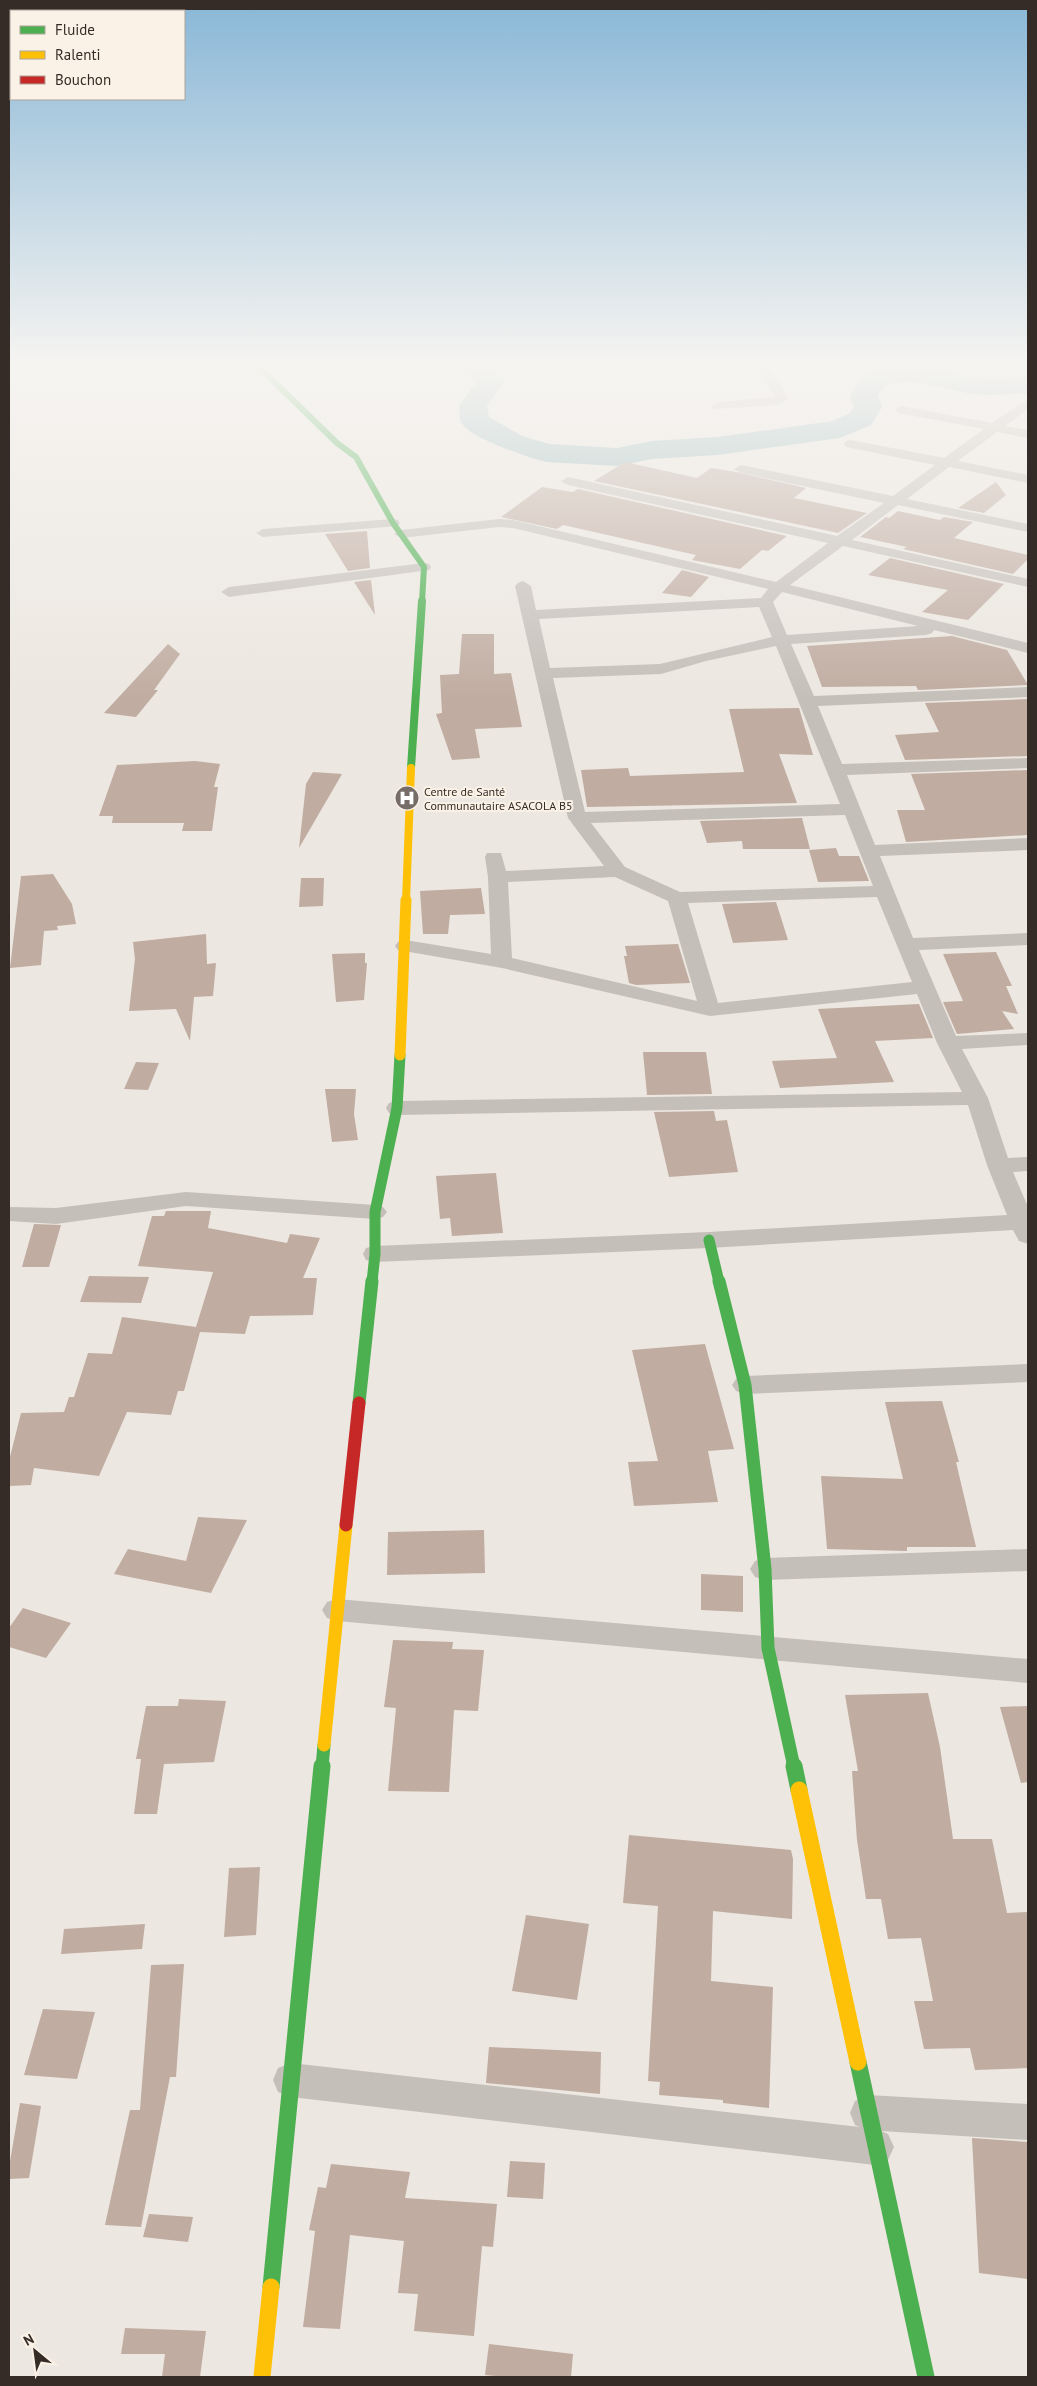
<svg xmlns="http://www.w3.org/2000/svg" width="1037" height="2386" font-family="'PT Sans',sans-serif">
	<rect width="100%" height="100%" fill="#ece7e0"/>
	<g fill="none" stroke-linecap="round" stroke-linejoin="round">
		<path fill="#9bbcbe" fill-rule="evenodd" d="M 458,367 C 476,367 493,364 505,381 L 487,406 L 489,417 L 522,436 L 549,444 L 617,448 L 652,441 L 718,437 L 833,421 L 850,413 L 854,407 L 850,396 L 859,380 L 868,372 L 889,367 L 941,369 L 969,377 L 991,379 L 1028,377 L 1028,393 C 1008,394 987,397 967,393 C 943,389 891,368 878,396 L 882,407 L 871,425 L 840,438 L 718,455 L 652,459 L 617,466 L 546,462 C 528,457 468,438 461,422 C 459,417 460,411 459,406 L 476,383 Z"/>
	</g>
	<g fill="#c0aca1">
		<path d="M 625,462 L 697,478 L 711,468 L 736,472 L 806,488 L 794,498 L 867,513 L 838,533 L 594,481 Z"/>
		<path d="M 996,482 L 1006,495 L 984,513 L 958,508 Z"/>
		<path d="M 542,487 L 573,492 L 578,489 L 787,536 L 768,551 L 762,550 L 740,569 L 692,560 L 696,555 L 563,525 L 557,529 L 501,517 Z"/>
		<path d="M 898,511 L 940,520 L 944,517 L 973,522 L 954,538 L 1028,555 L 1028,559 L 1013,574 L 903,549 L 907,547 L 860,537 L 886,517 L 889,518 Z"/>
		<path d="M 367,531 L 370,568 L 348,571 L 325,534 Z"/>
		<path d="M 890,558 L 1004,584 L 968,620 L 922,612 L 948,590 L 868,575 Z"/>
		<path d="M 682,570 L 709,577 L 691,597 L 662,593 Z"/>
		<path d="M 371,580 L 375,615 L 354,582 Z"/>
		<path d="M 462,634 L 494,634 L 494,674 L 511,673 L 522,727 L 475,729 L 480,758 L 452,760 L 436,714 L 442,713 L 440,675 L 459,674 Z"/>
		<path d="M 952,636 L 1007,650 L 1028,685 L 918,690 L 916,686 L 822,687 L 807,646 Z"/>
		<path d="M 168,644 L 180,654 L 154,690 L 158,690 L 136,717 L 104,713 Z"/>
		<path d="M 1028,699 L 1028,756 L 905,760 L 895,735 L 939,732 L 925,703 Z"/>
		<path d="M 799,708 L 813,755 L 779,754 L 797,803 L 587,807 L 581,770 L 628,768 L 630,776 L 744,772 L 729,709 Z"/>
		<path d="M 195,761 L 220,764 L 214,787 L 218,787 L 212,831 L 182,831 L 184,823 L 112,823 L 113,816 L 99,816 L 117,765 Z"/>
		<path d="M 1028,770 L 1028,835 L 906,842 L 897,810 L 925,810 L 911,774 Z"/>
		<path d="M 313,772 L 342,774 L 299,848 L 306,784 Z"/>
		<path d="M 802,818 L 810,849 L 743,849 L 742,841 L 707,843 L 700,821 Z"/>
		<path d="M 836,848 L 839,856 L 859,856 L 869,881 L 818,882 L 809,850 Z"/>
		<path d="M 53,874 L 72,904 L 76,924 L 57,926 L 58,930 L 44,931 L 41,965 L 10,968 L 21,876 Z"/>
		<path d="M 301,878 L 324,878 L 323,906 L 299,907 Z"/>
		<path d="M 481,888 L 485,914 L 450,915 L 448,934 L 423,934 L 420,891 Z"/>
		<path d="M 776,902 L 788,940 L 733,943 L 722,904 Z"/>
		<path d="M 206,934 L 207,964 L 216,963 L 213,996 L 194,997 L 190,1041 L 176,1009 L 129,1011 L 135,959 L 133,942 Z"/>
		<path d="M 678,944 L 690,983 L 636,985 L 629,983 L 624,956 L 627,956 L 625,946 Z"/>
		<path d="M 996,952 L 1012,986 L 1006,986 L 1018,1014 L 1002,1011 L 1014,1029 L 957,1034 L 943,1002 L 963,1001 L 943,954 Z"/>
		<path d="M 365,953 L 365,963 L 367,963 L 364,1000 L 336,1002 L 332,954 Z"/>
		<path d="M 919,1004 L 933,1038 L 875,1041 L 894,1082 L 780,1088 L 772,1061 L 837,1058 L 818,1009 Z"/>
		<path d="M 643,1052 L 706,1052 L 712,1094 L 647,1095 Z"/>
		<path d="M 136,1062 L 159,1063 L 148,1090 L 124,1089 Z"/>
		<path d="M 325,1089 L 356,1089 L 354,1114 L 358,1140 L 332,1142 Z"/>
		<path d="M 714,1111 L 716,1121 L 727,1120 L 738,1172 L 669,1177 L 654,1112 Z"/>
		<path d="M 496,1173 L 503,1233 L 452,1236 L 450,1218 L 440,1219 L 436,1176 Z"/>
		<path d="M 166,1211 L 211,1211 L 208,1228 L 287,1243 L 290,1234 L 320,1238 L 303,1278 L 317,1278 L 313,1315 L 250,1316 L 245,1334 L 200,1332 L 184,1391 L 178,1391 L 171,1415 L 127,1412 L 99,1476 L 34,1468 L 31,1485 L 9,1486 L 9,1461 L 21,1413 L 64,1412 L 69,1397 L 74,1397 L 88,1353 L 112,1354 L 122,1317 L 196,1327 L 213,1272 L 138,1266 L 152,1216 L 164,1216 Z"/>
		<path d="M 34,1224 L 61,1225 L 49,1267 L 22,1267 Z"/>
		<path d="M 89,1276 L 149,1277 L 141,1303 L 80,1302 Z"/>
		<path d="M 705,1344 L 734,1449 L 708,1451 L 718,1502 L 634,1506 L 628,1462 L 658,1461 L 632,1350 Z"/>
		<path d="M 942,1401 L 959,1462 L 956,1462 L 976,1547 L 907,1547 L 907,1551 L 827,1549 L 821,1476 L 903,1479 L 885,1402 Z"/>
		<path d="M 198,1517 L 247,1520 L 211,1593 L 114,1574 L 128,1549 L 186,1561 Z"/>
		<path d="M 484,1530 L 485,1573 L 387,1575 L 388,1532 Z"/>
		<path d="M 701,1574 L 743,1576 L 743,1612 L 701,1610 Z"/>
		<path d="M 23,1608 L 71,1623 L 46,1658 L 9,1647 L 9,1628 Z"/>
		<path d="M 393,1640 L 453,1642 L 452,1649 L 484,1650 L 478,1711 L 454,1710 L 449,1792 L 388,1791 L 396,1708 L 384,1707 Z"/>
		<path d="M 928,1693 L 940,1747 L 953,1839 L 992,1839 L 1007,1913 L 1028,1912 L 1028,2068 L 975,2070 L 970,2048 L 924,2049 L 914,2001 L 933,2001 L 921,1938 L 888,1939 L 881,1899 L 866,1899 L 857,1840 L 852,1771 L 858,1771 L 845,1695 Z"/>
		<path d="M 179,1699 L 226,1701 L 214,1762 L 164,1764 L 157,1814 L 134,1814 L 141,1759 L 136,1759 L 146,1706 L 178,1706 Z"/>
		<path d="M 1028,1706 L 1028,1782 L 1021,1783 L 1000,1707 Z"/>
		<path d="M 629,1835 L 791,1850 L 793,1859 L 792,1919 L 713,1911 L 711,1981 L 773,1987 L 769,2108 L 723,2103 L 723,2100 L 659,2095 L 660,2082 L 648,2081 L 658,1906 L 623,1903 Z"/>
		<path d="M 260,1867 L 256,1935 L 224,1937 L 229,1868 Z"/>
		<path d="M 526,1915 L 589,1924 L 577,2000 L 512,1991 Z"/>
		<path d="M 145,1924 L 142,1949 L 61,1954 L 64,1929 Z"/>
		<path d="M 184,1964 L 176,2077 L 170,2077 L 141,2227 L 105,2225 L 130,2110 L 140,2110 L 151,1965 Z"/>
		<path d="M 43,2009 L 95,2012 L 77,2079 L 24,2075 Z"/>
		<path d="M 489,2047 L 601,2052 L 600,2094 L 486,2083 Z"/>
		<path d="M 20,2103 L 41,2106 L 29,2178 L 9,2179 L 9,2167 Z"/>
		<path d="M 972,2138 L 1028,2142 L 1028,2279 L 979,2273 Z"/>
		<path d="M 510,2161 L 545,2163 L 543,2199 L 507,2197 Z"/>
		<path d="M 331,2164 L 410,2172 L 405,2198 L 497,2204 L 493,2247 L 482,2246 L 474,2336 L 414,2331 L 418,2294 L 398,2293 L 404,2241 L 350,2235 L 340,2329 L 303,2327 L 315,2231 L 309,2230 L 318,2187 L 326,2188 Z"/>
		<path d="M 149,2214 L 193,2217 L 188,2242 L 143,2237 Z"/>
		<path d="M 125,2328 L 206,2331 L 200,2377 L 162,2377 L 165,2354 L 121,2354 Z"/>
		<path d="M 489,2344 L 573,2354 L 571,2377 L 506,2377 L 485,2375 Z"/>
	</g>
	<g fill="none" stroke-linecap="round" stroke-linejoin="round">
		<g fill="#c5bfb9" fill-rule="evenodd">
			<path d="M 557,367 L 642,367 L 636,371 L 553,374 L 551,371 Z"/>
			<path d="M 757,367 L 769,367 L 788,398 L 778,405 L 714,409 L 712,406 L 718,402 L 775,397 Z"/>
			<path d="M 1028,399 L 1028,409 L 1005,426 L 1028,430 L 1028,438 L 997,432 L 958,461 L 1028,475 L 1028,483 L 949,467 L 907,499 L 1028,524 L 1028,532 L 898,505 L 852,540 L 1028,579 L 1028,587 L 843,546 L 790,585 L 1028,643 L 1028,653 L 934,630 L 932,633 L 926,635 L 791,644 L 814,696 L 1028,687 L 1028,697 L 818,706 L 842,764 L 1028,758 L 1028,768 L 847,775 L 875,845 L 1028,838 L 1028,850 L 880,856 L 913,938 L 1028,933 L 1028,945 L 919,950 L 956,1036 L 1028,1033 L 1028,1045 L 962,1049 L 988,1098 L 1008,1158 L 1028,1157 L 1028,1171 L 1013,1172 L 1028,1207 L 1028,1244 L 1019,1241 L 1013,1230 L 709,1248 L 375,1262 L 366,1260 L 363,1254 L 366,1248 L 375,1246 L 709,1232 L 1007,1215 L 987,1165 L 968,1105 L 397,1115 L 389,1113 L 386,1108 L 389,1103 L 397,1101 L 962,1092 L 937,1043 L 917,994 L 710,1016 L 502,968 L 398,950 L 395,946 L 398,942 L 405,940 L 491,954 L 488,877 L 485,857 L 487,853 L 501,853 L 506,871 L 604,866 L 568,818 L 515,586 L 518,583 L 523,581 L 531,586 L 536,610 L 761,598 L 768,589 L 513,528 L 499,527 L 401,538 L 394,534 L 401,530 L 499,519 L 513,520 L 776,582 L 828,543 L 568,485 L 561,481 L 568,477 L 837,536 L 884,503 L 741,473 L 734,469 L 741,465 L 893,496 L 935,465 L 846,447 L 844,444 L 846,441 L 851,440 L 944,458 L 984,429 L 898,413 L 896,410 L 898,407 L 902,406 L 992,423 ZM 782,592 L 918,626 L 787,635 L 773,602 ZM 759,607 L 772,637 L 660,664 L 550,668 L 539,619 ZM 776,646 L 840,804 L 585,812 L 553,678 L 661,674 L 706,661 ZM 845,815 L 873,886 L 680,892 L 625,867 L 591,823 ZM 615,877 L 668,901 L 697,1001 L 512,958 L 508,882 ZM 877,897 L 912,982 L 718,1003 L 688,903 Z"/>
			<path d="M 393,519 L 398,520 L 400,523 L 398,526 L 263,537 L 256,533 L 263,529 Z"/>
			<path d="M 424,563 L 429,564 L 431,567 L 429,570 L 229,597 L 221,592 L 229,587 Z"/>
			<path d="M 186,1192 L 375,1205 L 383,1207 L 387,1212 L 383,1217 L 375,1219 L 186,1206 L 56,1224 L 9,1221 L 9,1207 L 56,1208 Z"/>
			<path d="M 1028,1364 L 1028,1382 L 745,1394 L 736,1391 L 732,1385 L 736,1379 L 745,1376 Z"/>
			<path d="M 1028,1549 L 1028,1571 L 765,1580 L 755,1577 L 750,1569 L 755,1561 L 765,1558 Z"/>
			<path d="M 337,1599 L 1028,1659 L 1028,1683 L 337,1621 L 327,1618 L 322,1610 L 327,1602 Z"/>
			<path d="M 291,2063 L 860,2127 L 855,2125 L 850,2113 L 855,2101 L 868,2095 L 1028,2104 L 1028,2140 L 881,2131 L 888,2134 L 894,2147 L 888,2160 L 875,2165 L 291,2097 L 278,2092 L 273,2080 L 278,2068 Z"/>
		</g>
		<path stroke="#4caf50" stroke-width="6" d="M 259,367 L 337,443 L 356,457 L 393,523 L 424,567 L 422,602"/>
		<path stroke="#4caf50" stroke-width="8" d="M 411,768 L 422,601"/>
		<g stroke="#4caf50" stroke-width="11">
			<path d="M 709,1240 L 719,1282"/>
			<path d="M 372,1282 L 375,1254 L 375,1212 L 397,1108 L 400,1055"/>
		</g>
		<g stroke="#4caf50" stroke-width="13">
			<path d="M 719,1281 L 745,1385 L 765,1569 L 768,1648 L 794,1767"/>
			<path d="M 359,1403 L 372,1281"/>
			<path d="M 322,1767 L 324,1745"/>
		</g>
		<g stroke="#4caf50" stroke-width="17">
			<path d="M 794,1766 L 799,1790"/>
			<path d="M 858,2062 L 926,2377"/>
			<path d="M 271,2287 L 322,1766"/>
		</g>
		<path stroke="#ffc107" stroke-width="8" d="M 406,901 L 411,768"/>
		<path stroke="#ffc107" stroke-width="11" d="M 400,1055 L 406,900"/>
		<path stroke="#ffc107" stroke-width="13" d="M 324,1745 L 346,1525"/>
		<g stroke="#ffc107" stroke-width="17">
			<path d="M 799,1790 L 858,2062"/>
			<path d="M 262,2377 L 271,2287"/>
		</g>
		<path stroke="#c62828" stroke-width="13" d="M 346,1525 L 359,1403"/>
	</g>
	<linearGradient id="sky" x2="0" y2="1"><stop stop-color="#89b7d7"/><stop offset="0.52" stop-color="#f6f4f1"/><stop offset="1" stop-color="#f6f4f1" stop-opacity="0"/></linearGradient>
	<rect width="1037" height="701" fill="url(#sky)"/>
	<defs>
		<symbol id="hospital-disc" viewBox="-11 -11 22 22"><circle r="9.5" fill="#766d68" stroke="#faf2e6"/><path d="M-5-5h3v3.5h4V-5h3V5h-3V1.5h-4V5h-3Z" fill="#fff"/></symbol>
	</defs>
	<g fill-rule="evenodd">
		<use href="#hospital-disc" x="393" y="784" width="28" height="28"/>
	</g>
	<g text-anchor="middle" dominant-baseline="central" stroke-width="4" stroke-linejoin="round" paint-order="stroke">
		<g font-size="12" fill="#362c27" stroke="#faf2e6" text-anchor="start">
			<text x="424" y="791">Centre de Santé<tspan x="424" dy="14">Communautaire ASACOLA B5</tspan></text>
		</g>
	</g>
	<rect width="1037" height="2386" fill="none" stroke="#362c27" stroke-width="20"/>
	<rect x="10" y="10" width="175" height="90" fill="#faf2e6" stroke="#aca39a"/>
	<rect x="20" y="26" width="25" height="8" fill="#4caf50" stroke="#aca39a"/>
	<text x="55" y="35" font-size="15" fill="#362c27">Fluide</text>
	<rect x="20" y="51" width="25" height="8" fill="#ffc107" stroke="#aca39a"/>
	<text x="55" y="60" font-size="15" fill="#362c27">Ralenti</text>
	<rect x="20" y="76" width="25" height="8" fill="#c62828" stroke="#aca39a"/>
	<text x="55" y="85" font-size="15" fill="#362c27">Bouchon</text>
	<g transform="translate(35 2351) rotate(331)" stroke="#faf2e6" stroke-width="4" paint-order="stroke">
	<path d="M0-4L9 19L0 12L-9 19Z" fill="#362c27"/>
	<text y="-8" font-size="14" font-weight="bold" text-anchor="middle" fill="#362c27">N</text>
	</g>
</svg>
